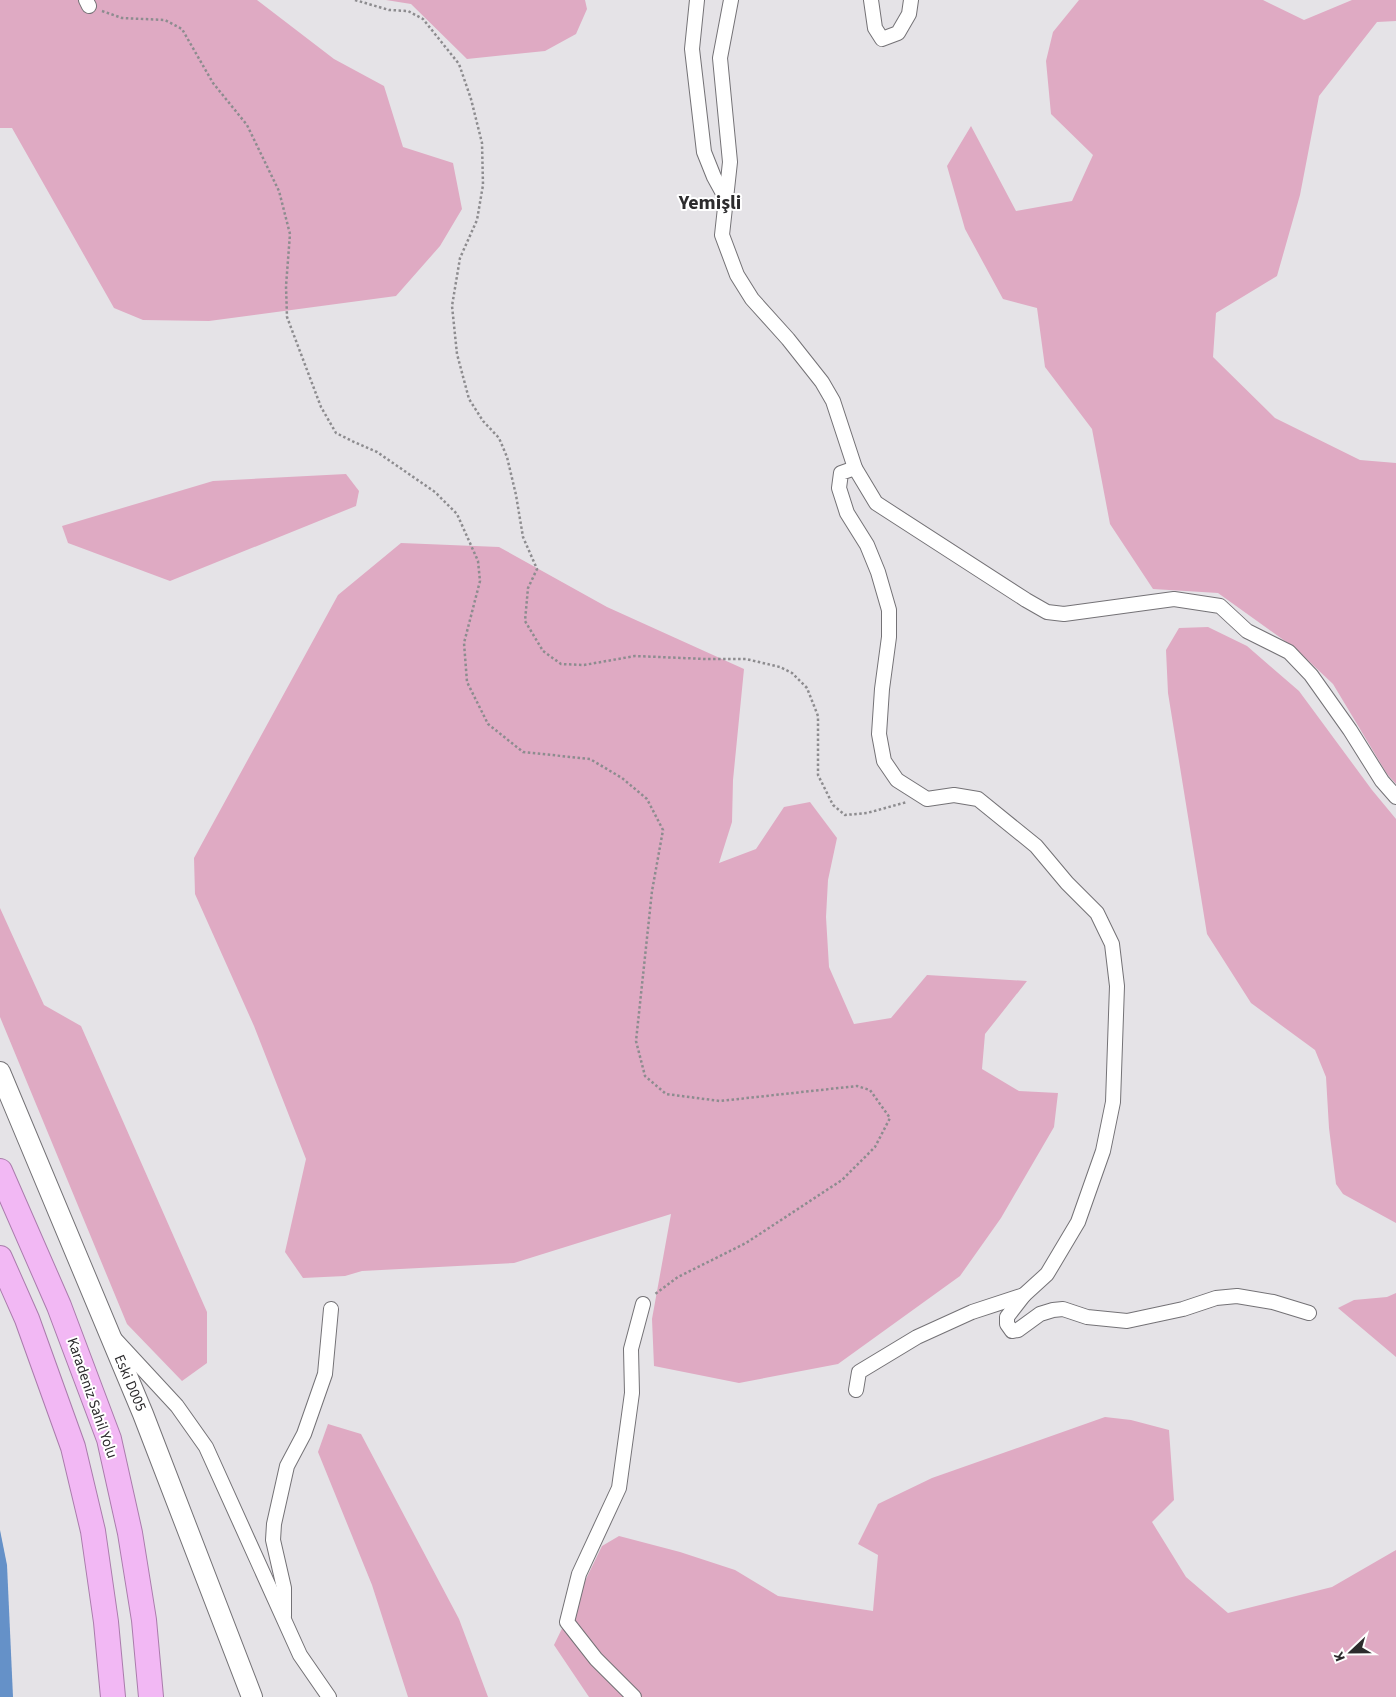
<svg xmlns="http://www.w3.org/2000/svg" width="1396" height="1697" font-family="'Source Sans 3',sans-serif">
	<rect width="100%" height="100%" fill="#e5e3e7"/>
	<g fill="#dfaac3">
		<path d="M 0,0 L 257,0 L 334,59 L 384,86 L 403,147 L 453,163 L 462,209 L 440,246 L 396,296 L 209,321 L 143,320 L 114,308 L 12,128 L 0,128 Z"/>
		<path d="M 386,0 L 585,0 L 587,9 L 576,34 L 545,51 L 467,59 L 411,4 Z"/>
		<path d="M 1079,0 L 1263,0 L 1304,20 L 1352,0 L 1396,0 L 1396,21 L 1377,22 L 1319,96 L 1300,195 L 1277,276 L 1216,313 L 1213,357 L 1275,418 L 1360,460 L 1396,463 L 1396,784 L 1387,774 L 1333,684 L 1296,649 L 1218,593 L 1153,589 L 1110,524 L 1092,429 L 1045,367 L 1037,308 L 1003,299 L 965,229 L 947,166 L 971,126 L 1016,211 L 1072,201 L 1093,155 L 1051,114 L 1046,61 L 1053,32 Z"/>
		<path d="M 346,474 L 359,491 L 356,506 L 170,581 L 68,543 L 62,526 L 213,481 Z"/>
		<path d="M 401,543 L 499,547 L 607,607 L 744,669 L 733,780 L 732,822 L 719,863 L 756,849 L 784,807 L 810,802 L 837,838 L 828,880 L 826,917 L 829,967 L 854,1024 L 891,1018 L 927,975 L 1027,981 L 985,1034 L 982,1069 L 1019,1091 L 1058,1093 L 1054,1127 L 1001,1218 L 960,1276 L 838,1364 L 739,1383 L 654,1366 L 652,1319 L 671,1214 L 514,1263 L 362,1271 L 345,1276 L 303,1278 L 285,1252 L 306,1159 L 254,1026 L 195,894 L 194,858 L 338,595 Z"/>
		<path d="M 1208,627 L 1247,646 L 1299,691 L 1372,790 L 1396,819 L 1396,1223 L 1343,1194 L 1336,1184 L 1329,1128 L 1326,1077 L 1315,1050 L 1251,1003 L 1207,934 L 1168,693 L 1166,650 L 1179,628 Z"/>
		<path d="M 0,908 L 44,1005 L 81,1026 L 207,1312 L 207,1363 L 182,1381 L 127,1324 L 0,1017 Z"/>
		<path d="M 1396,1293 L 1396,1357 L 1338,1308 L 1354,1300 L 1387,1297 Z"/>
		<path d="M 1105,1417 L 1131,1420 L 1169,1430 L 1174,1500 L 1152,1522 L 1186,1577 L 1228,1613 L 1332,1587 L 1396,1550 L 1396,1697 L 589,1697 L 554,1645 L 602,1546 L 619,1536 L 680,1552 L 735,1570 L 778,1596 L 873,1611 L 878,1555 L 858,1544 L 878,1504 L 932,1478 Z"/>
		<path d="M 328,1424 L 361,1434 L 459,1619 L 488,1697 L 408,1697 L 372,1585 L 318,1452 Z"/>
	</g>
	<path fill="#6591c8" d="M 0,1530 L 7,1565 L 13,1697 L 0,1697 Z"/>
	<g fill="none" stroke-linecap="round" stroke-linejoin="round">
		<defs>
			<g id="minor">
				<path d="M 86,0 L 89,6"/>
				<path d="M 697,0 L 692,49 L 704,152 L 714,177 L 726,199"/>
				<path d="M 731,0 L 720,58 L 730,162 L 722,235 L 737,275 L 752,299 L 788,339 L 822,382 L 833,401 L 855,468 L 876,503 L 1026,600 L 1047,612 L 1064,614 L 1174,599 L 1220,606 L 1247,631 L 1289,652 L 1311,675 L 1350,730 L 1382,781 L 1396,797"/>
				<path d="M 871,0 L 875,28 L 882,39 L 898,33 L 909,14 L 911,0"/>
				<path d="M 855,468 L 841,473 L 839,488 L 847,513 L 867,545 L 878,572 L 889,610 L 889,637 L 882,689 L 879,734 L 884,761 L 897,780 L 927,799 L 954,795 L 978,799 L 1036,846 L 1067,883 L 1097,913 L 1112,944 L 1117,986 L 1113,1102 L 1103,1151 L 1078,1222 L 1047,1274 L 1024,1295 L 972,1312 L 917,1337 L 859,1372 L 856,1390"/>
				<path d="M 1024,1295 L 1007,1317 L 1007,1324 L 1012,1331 L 1018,1330 L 1040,1314 L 1053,1310 L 1063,1309 L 1087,1317 L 1127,1321 L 1183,1309 L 1216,1298 L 1237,1296 L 1273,1302 L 1309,1313"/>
				<path d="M 115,1339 L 177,1406 L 206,1447 L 300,1655 L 329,1697"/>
				<path d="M 284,1616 L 284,1588 L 273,1540 L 274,1524 L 287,1466 L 304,1434 L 325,1374 L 331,1309"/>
				<path d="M 634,1697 L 596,1659 L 567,1622 L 579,1574 L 619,1488 L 632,1393 L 631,1349 L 643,1304"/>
			</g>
			<path id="secondary" d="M 0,1072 L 143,1414 L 252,1697"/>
			<g id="trunk">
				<path d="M 0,1171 L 59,1306 L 109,1439 L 130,1533 L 144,1620 L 151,1697"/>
				<path d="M 0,1258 L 27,1319 L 73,1447 L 93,1531 L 106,1622 L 113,1697"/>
			</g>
		</defs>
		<use href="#minor" stroke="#747276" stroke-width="16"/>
		<use href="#secondary" stroke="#747276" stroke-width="22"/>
		<use href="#trunk" stroke="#aa7cac" stroke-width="26"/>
		<g stroke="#8d8c8f" stroke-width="2.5" stroke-dasharray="2.5 2.5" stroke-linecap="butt">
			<path d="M 355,0 L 389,10 L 408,11 L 423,19 L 459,64 L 471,99 L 482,143 L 483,185 L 477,220 L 460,258 L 452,306 L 457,354 L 469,399 L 483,421 L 499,438 L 507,457 L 516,495 L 523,537 L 537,569 L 528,588 L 525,621 L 543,651 L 561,664 L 584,665 L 635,656 L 706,659 L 746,659 L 780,667 L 792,673 L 807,688 L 818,716 L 818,775 L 833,805 L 845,815 L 867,813 L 907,802"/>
			<path d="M 102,11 L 122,18 L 165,20 L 182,29 L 213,83 L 247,125 L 279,191 L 290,234 L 286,286 L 287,317 L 321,407 L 336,433 L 354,442 L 377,452 L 435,492 L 457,514 L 478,561 L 480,581 L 464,643 L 467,682 L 488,724 L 523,752 L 590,759 L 622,778 L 647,799 L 663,830 L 652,891 L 636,1041 L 645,1076 L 666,1094 L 720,1101 L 857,1086 L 870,1090 L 890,1118 L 875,1147 L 842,1180 L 746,1243 L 678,1277 L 654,1295"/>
		</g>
		<use href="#minor" stroke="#fff" stroke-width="14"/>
		<use href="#secondary" stroke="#fff" stroke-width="20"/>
		<use href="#trunk" stroke="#f2b8f4" stroke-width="24"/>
	</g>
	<g text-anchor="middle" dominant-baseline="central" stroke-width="4" stroke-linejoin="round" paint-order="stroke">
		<g font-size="15" fill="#2c2b2d" stroke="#fff">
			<text transform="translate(130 1383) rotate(67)">Eski D005</text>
			<text transform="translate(92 1398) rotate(71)">Karadeniz Sahil Yolu</text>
		</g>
		<g font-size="20" font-weight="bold" fill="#2c2b2d" stroke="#fff">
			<text x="710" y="203">Yemişli</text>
		</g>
	</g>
	<g transform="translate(1351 1652) rotate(248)" stroke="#ffffff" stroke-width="4" paint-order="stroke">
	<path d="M0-4L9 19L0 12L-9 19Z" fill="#2c2b2d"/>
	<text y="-8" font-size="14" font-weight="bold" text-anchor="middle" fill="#2c2b2d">K</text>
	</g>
</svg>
